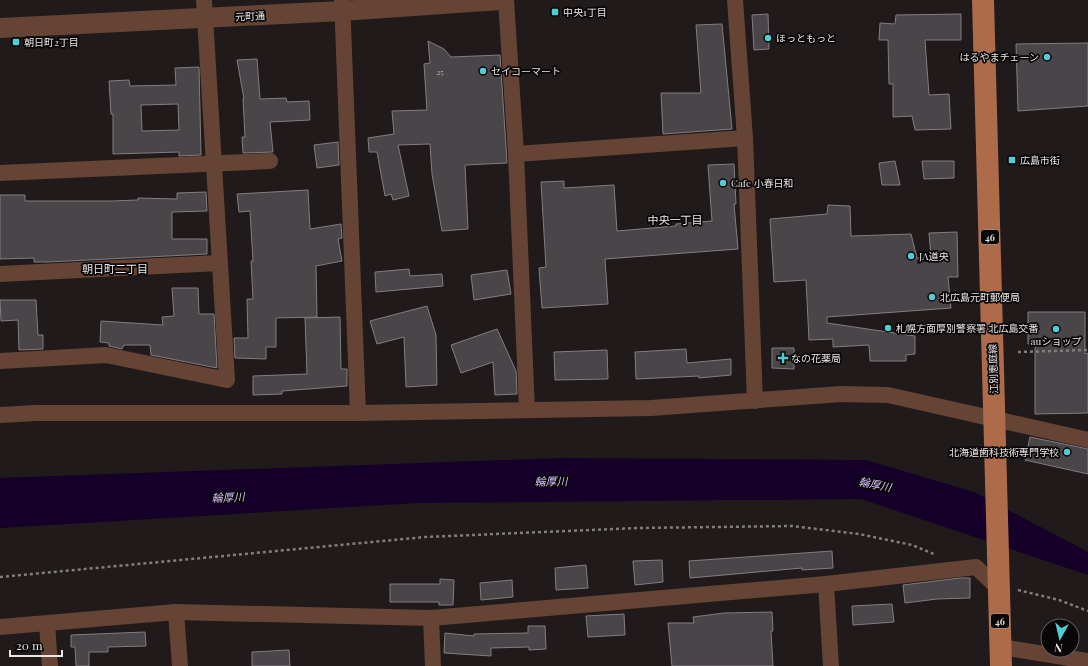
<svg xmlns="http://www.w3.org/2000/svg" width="1088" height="666" font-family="'Playfair Display','Noto Sans JP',serif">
	<rect width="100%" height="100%" fill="#201a1b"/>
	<path fill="#140029" d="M 561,458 L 866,460 L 974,492 L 1088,552 L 1088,575 L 861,499 L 417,503 L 0,528 L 0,478 Z"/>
	<g fill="#4a4548" stroke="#837d81" fill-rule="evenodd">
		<path d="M 768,14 L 769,49 L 754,50 L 752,15 Z"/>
		<path d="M 961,14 L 961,40 L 925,40 L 929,95 L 949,94 L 951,129 L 915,130 L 912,116 L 893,117 L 893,84 L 889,84 L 888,40 L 879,40 L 880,23 L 895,24 L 896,15 Z"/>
		<path d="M 722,24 L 732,129 L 663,134 L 661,93 L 701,93 L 696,25 Z"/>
		<path d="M 428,41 L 444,49 L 451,57 L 500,55 L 507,163 L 465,165 L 468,229 L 442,231 L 432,174 L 430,144 L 398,145 L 409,196 L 393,200 L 391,194 L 385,196 L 377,152 L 369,152 L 368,138 L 394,134 L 392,111 L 427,110 L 424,64 L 430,63 Z"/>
		<path d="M 1088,43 L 1088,106 L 1018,111 L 1016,44 Z"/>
		<path d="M 257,59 L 260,99 L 286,98 L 287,102 L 309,101 L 310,120 L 270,122 L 273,152 L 243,153 L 242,137 L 245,137 L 243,99 L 244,99 L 237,60 Z"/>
		<path d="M 199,67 L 201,155 L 179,156 L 179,152 L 113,154 L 113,114 L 111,114 L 109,81 L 129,80 L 130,86 L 176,85 L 175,68 ZM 178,104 L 179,130 L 142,131 L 141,105 Z"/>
		<path d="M 338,142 L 339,165 L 317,168 L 314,145 Z"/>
		<path d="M 895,161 L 900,185 L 882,185 L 879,163 Z"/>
		<path d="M 922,161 L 954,161 L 954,178 L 924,179 Z"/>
		<path d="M 734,164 L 736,204 L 734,204 L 738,249 L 605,259 L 608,304 L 542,308 L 539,268 L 546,267 L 541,182 L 564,181 L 564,188 L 614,185 L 617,231 L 676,226 L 676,224 L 712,221 L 708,165 Z"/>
		<path d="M 308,190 L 310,229 L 341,224 L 342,238 L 338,239 L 342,261 L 316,266 L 317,317 L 276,318 L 276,347 L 266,347 L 266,359 L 235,358 L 234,338 L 248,338 L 247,299 L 253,299 L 251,261 L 253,261 L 250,211 L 239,212 L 237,194 Z"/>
		<path d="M 206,192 L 207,211 L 172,212 L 172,239 L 207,239 L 207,254 L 48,262 L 34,262 L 34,258 L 0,259 L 0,195 L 25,195 L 25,201 L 112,201 L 138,200 L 138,198 L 177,199 L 177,193 Z"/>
		<path d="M 828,205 L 850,206 L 851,236 L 911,234 L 917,258 L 931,256 L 929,233 L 957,232 L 958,277 L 948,277 L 951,308 L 827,317 L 827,323 L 915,336 L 915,354 L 906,355 L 906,361 L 870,361 L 869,345 L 833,347 L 833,339 L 809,340 L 806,280 L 774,282 L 770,219 L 827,214 Z"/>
		<path d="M 409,269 L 410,276 L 442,274 L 443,286 L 376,292 L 375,272 Z"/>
		<path d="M 507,270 L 511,294 L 474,300 L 471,275 Z"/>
		<path d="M 172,288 L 198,288 L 199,314 L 214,314 L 217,368 L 151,355 L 150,345 L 124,345 L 122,349 L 109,346 L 109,343 L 100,342 L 101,321 L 163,325 L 162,317 L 174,316 Z"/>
		<path d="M 0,300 L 36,300 L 38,335 L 43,335 L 43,349 L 19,350 L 18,320 L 1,321 Z"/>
		<path d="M 427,306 L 436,335 L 437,385 L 406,387 L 404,337 L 377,344 L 370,321 Z"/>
		<path d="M 1028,312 L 1085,312 L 1085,354 L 1088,353 L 1088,413 L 1035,414 L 1035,344 L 1028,344 Z"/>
		<path d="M 340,317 L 341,369 L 347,369 L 347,386 L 282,391 L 282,394 L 253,395 L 253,376 L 307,374 L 305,318 Z"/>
		<path d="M 497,329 L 516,371 L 517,394 L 495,395 L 493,362 L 461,373 L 451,345 Z"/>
		<path d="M 772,348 L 794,348 L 794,369 L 772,368 Z"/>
		<path d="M 686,349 L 687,363 L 731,359 L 731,375 L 699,378 L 699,376 L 636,379 L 635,352 Z"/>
		<path d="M 607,350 L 608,379 L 555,380 L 554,352 Z"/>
		<path d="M 1030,437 L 1088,449 L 1088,474 L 1025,460 Z"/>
		<path d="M 832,551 L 833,568 L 802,570 L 802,568 L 690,578 L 689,561 Z"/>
		<path d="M 662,560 L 663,582 L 635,585 L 633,561 Z"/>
		<path d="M 586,565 L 588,588 L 556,590 L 555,568 Z"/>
		<path d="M 960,578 L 970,578 L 970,598 L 937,599 L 905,603 L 903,585 Z"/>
		<path d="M 440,579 L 454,580 L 453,605 L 439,605 L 439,602 L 390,602 L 390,584 L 440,584 Z"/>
		<path d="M 512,580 L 513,597 L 481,600 L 480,583 Z"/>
		<path d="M 892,604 L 894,622 L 853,625 L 852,606 Z"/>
		<path d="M 772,612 L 773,631 L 771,631 L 773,666 L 672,666 L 668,623 L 694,623 L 693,617 L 724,613 Z"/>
		<path d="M 624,614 L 625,635 L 588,637 L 586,616 Z"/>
		<path d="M 528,626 L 545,626 L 546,649 L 529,650 L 529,647 L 491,648 L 491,656 L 444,653 L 445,633 L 474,636 L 474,634 L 528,633 Z"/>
		<path d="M 145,632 L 146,646 L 108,647 L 108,652 L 89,652 L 89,666 L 76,666 L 75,647 L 71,647 L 71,635 Z"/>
		<path d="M 289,650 L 290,666 L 252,666 L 252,652 Z"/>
	</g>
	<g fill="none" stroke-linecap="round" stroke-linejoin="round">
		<g stroke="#837e7e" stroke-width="2.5" stroke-dasharray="3 3" stroke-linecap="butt">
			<path d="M 1018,352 L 1088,350"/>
			<path d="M 0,577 L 425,537 L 638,528 L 792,526 L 859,534 L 912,545 L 934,554"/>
			<path d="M 1018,590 L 1059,600 L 1088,611"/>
		</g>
		<g stroke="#654435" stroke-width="16">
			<path d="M 342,0 L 358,413"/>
			<path d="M 506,0 L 516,154 L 527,410"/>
			<path d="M 735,0 L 745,138 L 755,401"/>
			<path d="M 516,154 L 745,138"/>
			<path d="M 0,173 L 270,161"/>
			<path d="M 0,274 L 219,263"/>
			<path d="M 0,361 L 106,355 L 227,380 L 204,0"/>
			<path d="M 0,415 L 36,413 L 358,413 L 651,408 L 841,394 L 888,395 L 1088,440"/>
			<path d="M 826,584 L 831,666"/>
			<path d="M 176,612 L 180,666"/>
			<path d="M 431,618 L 433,666"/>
			<path d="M 47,624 L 50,666"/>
			<path d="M 0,627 L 176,612 L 431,618 L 826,584 L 976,567 L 999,589"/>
			<path d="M 1001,647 L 1088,661"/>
		</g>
		<path stroke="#654435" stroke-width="20" d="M 0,28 L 342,11 L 500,0"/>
		<path stroke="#ae6b4a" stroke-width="22" d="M 983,0 L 1001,666"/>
	</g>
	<g fill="#51ccd2" stroke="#080606" stroke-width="1.5">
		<rect x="551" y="8" width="8" height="8" rx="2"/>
		<circle cx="768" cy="38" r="4"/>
		<rect x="12" y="38" width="8" height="8" rx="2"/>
		<circle cx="1047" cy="57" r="4"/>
		<circle cx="483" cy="71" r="4"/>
		<rect x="1008" y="156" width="8" height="8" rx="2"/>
		<circle cx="723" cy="183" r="4"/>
		<circle cx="911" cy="256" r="4"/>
		<circle cx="932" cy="297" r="4"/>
		<circle cx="888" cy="328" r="4"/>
		<circle cx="1056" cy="329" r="4"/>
		<path d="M781 352h4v4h4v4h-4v4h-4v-4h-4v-4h4z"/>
		<circle cx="1067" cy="452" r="4"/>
	</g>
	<g text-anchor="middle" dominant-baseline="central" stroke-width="3.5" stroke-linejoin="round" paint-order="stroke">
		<g font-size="8" fill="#c2bebe">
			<text x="440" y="71">25</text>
		</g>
		<g fill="#080606" stroke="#a6a3a3" stroke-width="1">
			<rect x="981" y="230" width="18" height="14" rx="3"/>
			<rect x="991" y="614" width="18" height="14" rx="3"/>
		</g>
		<g font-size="9" font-weight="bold" fill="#eae6e6">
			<text x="990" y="237">46</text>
			<text x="1000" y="621">46</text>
		</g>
		<g font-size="10" fill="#eae6e6" stroke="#080606" text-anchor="start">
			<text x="563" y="12">中央1丁目</text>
			<text x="776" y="38">ほっともっと</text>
			<text x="24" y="42">朝日町2丁目</text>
			<text x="1039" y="57" text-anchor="end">はるやまチェーン</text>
			<text x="491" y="71">セイコーマート</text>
			<text x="1020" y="160">広島市街</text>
			<text x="731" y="183">Cafe 小春日和</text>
			<text x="919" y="256">JA道央</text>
			<text x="940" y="297">北広島元町郵便局</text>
			<text x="896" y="328">札幌方面厚別警察署 北広島交番</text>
			<text x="1056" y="341" text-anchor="middle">auショップ</text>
			<text x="791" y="358">なの花薬局</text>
			<text x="1059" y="452" text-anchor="end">北海道歯科技術専門学校</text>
		</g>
		<g font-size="10" fill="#eae6e6" stroke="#080606">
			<text transform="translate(250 16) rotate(-3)">元町通</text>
			<text transform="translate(993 369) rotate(-92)">江別恵庭線</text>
		</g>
		<g font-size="11" fill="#eae6e6" stroke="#080606">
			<text x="675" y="219">中央一丁目</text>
			<text x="115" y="268">朝日町二丁目</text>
		</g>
		<g font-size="11" font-style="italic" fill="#d8bffc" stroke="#080606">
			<text transform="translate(551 481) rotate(-1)">輪厚川</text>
			<text transform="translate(875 484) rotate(11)">輪厚川</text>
			<text transform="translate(228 497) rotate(-3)">輪厚川</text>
		</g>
	</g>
	<g transform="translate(1060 638) rotate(188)"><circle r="19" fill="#080606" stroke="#626060"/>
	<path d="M0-3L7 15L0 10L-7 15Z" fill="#51ccd2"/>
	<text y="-6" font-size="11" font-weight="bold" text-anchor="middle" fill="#eae6e6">N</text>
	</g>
	<path d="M10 650v6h52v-6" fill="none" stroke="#eae6e6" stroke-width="2"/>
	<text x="16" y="650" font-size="12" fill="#eae6e6" stroke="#080606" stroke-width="3" paint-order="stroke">20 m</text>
</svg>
